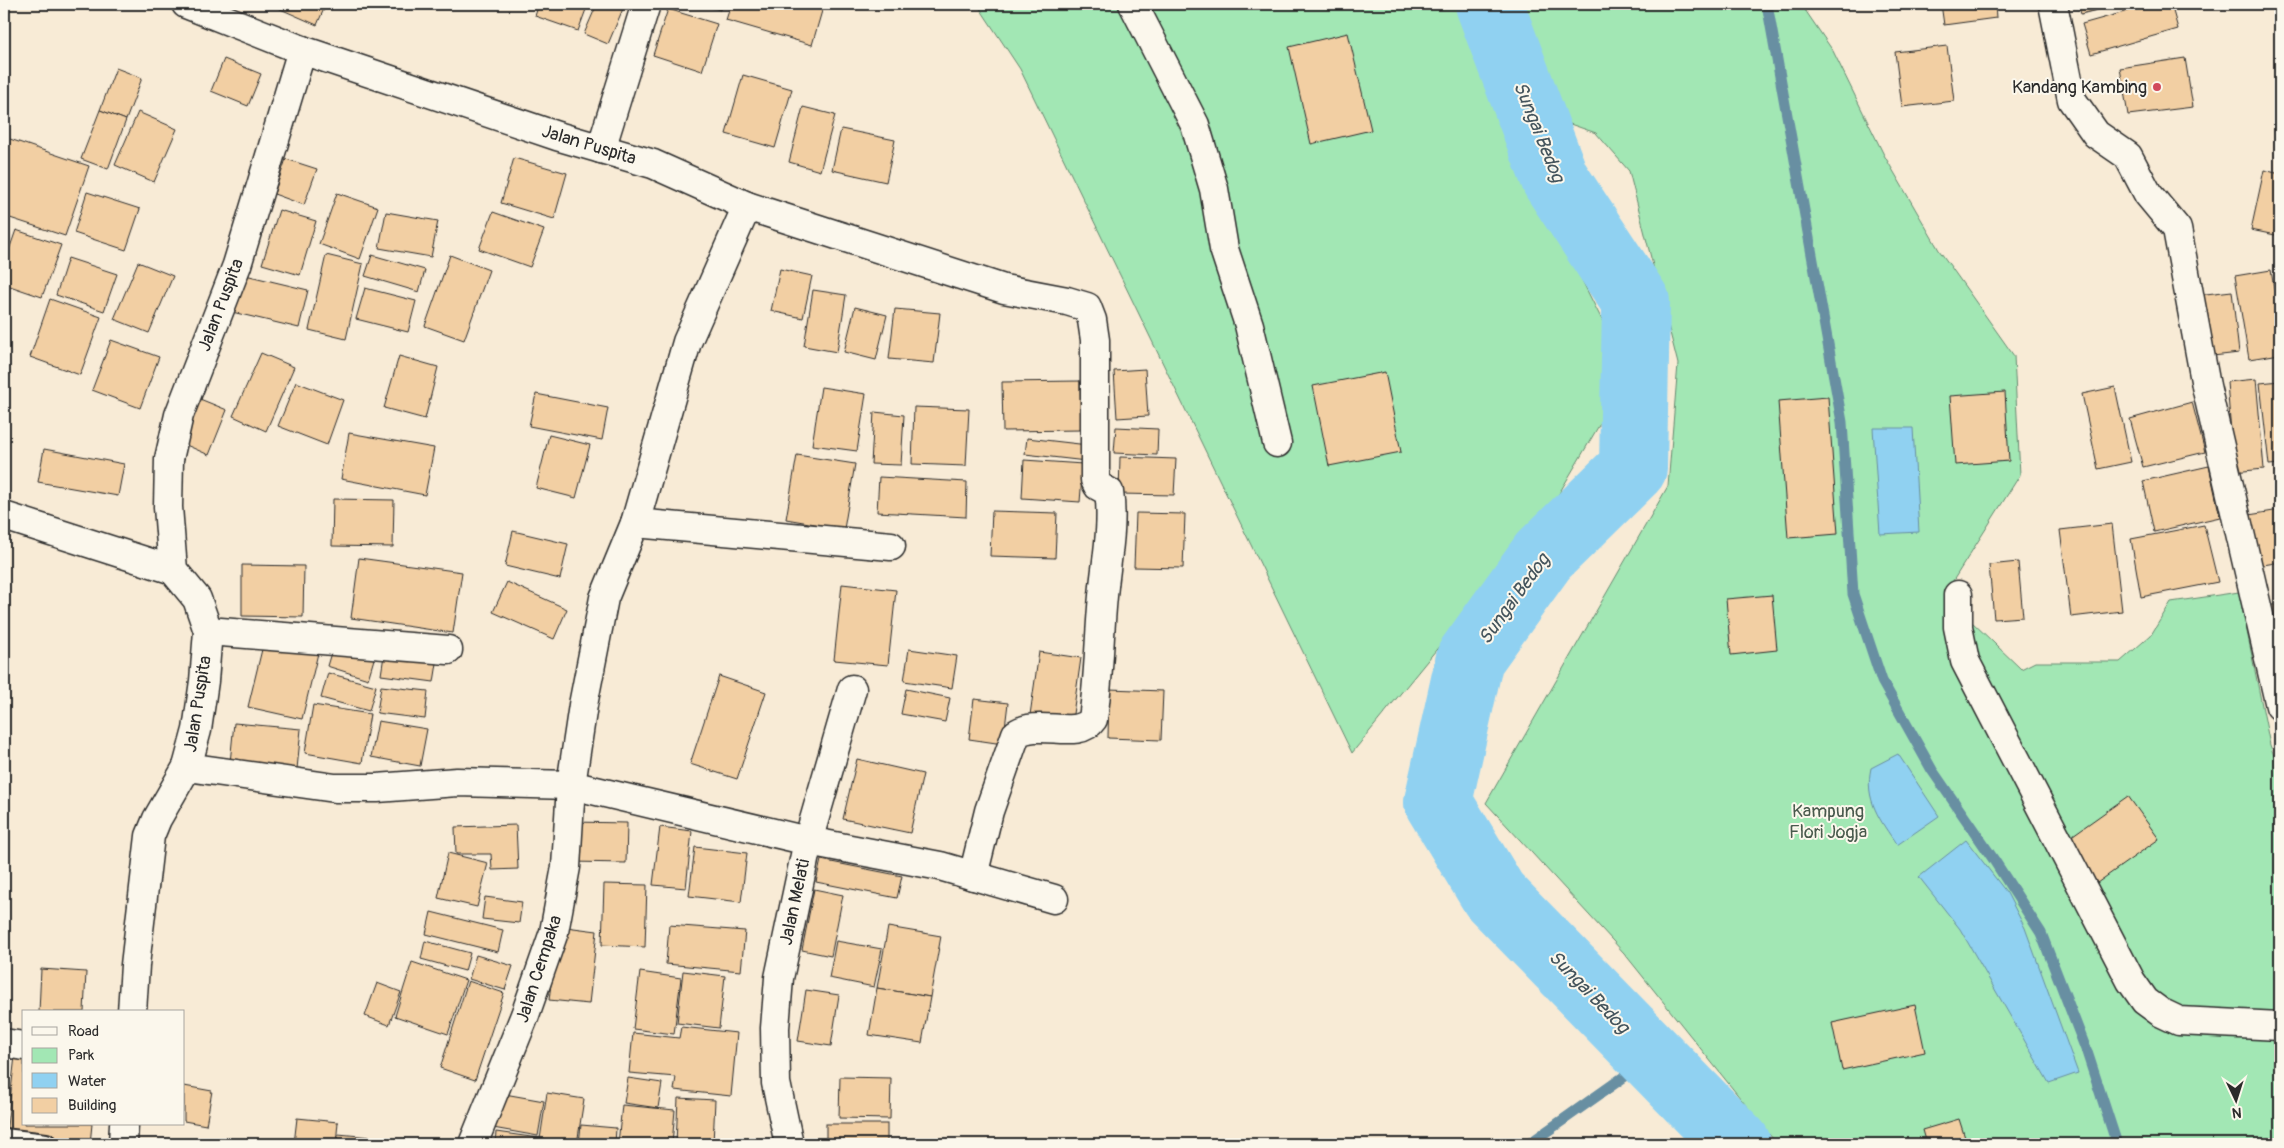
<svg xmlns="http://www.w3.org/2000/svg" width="2284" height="1148" font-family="Pangolin,sans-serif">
	<rect width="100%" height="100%" fill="#f8ebd6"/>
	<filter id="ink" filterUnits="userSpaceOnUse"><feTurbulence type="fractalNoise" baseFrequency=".02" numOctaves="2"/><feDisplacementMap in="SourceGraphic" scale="10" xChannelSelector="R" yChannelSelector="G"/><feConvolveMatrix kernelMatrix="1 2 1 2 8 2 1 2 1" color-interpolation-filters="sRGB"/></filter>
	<g filter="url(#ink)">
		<path fill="#a2e7b4" stroke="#668970" d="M 977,4 L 1801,4 L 1833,51 L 1884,155 L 1939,250 L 2014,356 L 2020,475 L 1944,595 L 2021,669 L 2035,662 L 2120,662 L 2151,635 L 2171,602 L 2239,592 L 2270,745 L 2280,772 L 2280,1144 L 1777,1144 L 1624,953 L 1486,803 L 1668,486 L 1678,364 L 1629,171 L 1596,133 L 1570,124 L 1521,159 L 1608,332 L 1608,410 L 1547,514 L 1352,753 L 1020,69 Z"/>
		<g fill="#90d1f1" stroke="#688fa2">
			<path d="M 1873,428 L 1913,428 L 1919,532 L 1880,534 Z"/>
			<path d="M 1898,754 L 1939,816 L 1897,845 C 1880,820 1864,800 1871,768 Z"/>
			<path d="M 1966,840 L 2007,893 L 2025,928 L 2078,1073 L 2049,1083 L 1960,929 L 1919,877 Z"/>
		</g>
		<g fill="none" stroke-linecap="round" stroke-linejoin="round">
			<g stroke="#688fa2" stroke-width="11">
				<path d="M 1767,4 L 1842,422 L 1853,594 L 1882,681 L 1932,770 L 1994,860 L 2041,933 L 2087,1052 L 2117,1144"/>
				<path d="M 1529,1144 L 1652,1057"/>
			</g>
			<path stroke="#90d1f1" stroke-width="68" d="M 1489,4 L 1555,179 L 1636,302 L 1633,468 L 1543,556 L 1470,658 L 1438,802 L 1494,895 L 1737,1144"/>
		</g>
		<g fill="#f2cfa3" stroke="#2b2b2b">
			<path d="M 269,4 L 326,4 L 317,25 Z"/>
			<path d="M 539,4 L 588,4 L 578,31 L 535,16 Z"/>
			<path d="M 597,4 L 625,4 L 608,44 L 584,34 Z"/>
			<path d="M 700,4 L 722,4 L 720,10 Z"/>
			<path d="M 731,4 L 824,4 L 812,45 L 726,20 Z"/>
			<path d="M 1941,4 L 1995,4 L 1996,18 L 1944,25 Z"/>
			<path d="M 2078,4 L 2121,4 L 2081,14 Z"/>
			<path d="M 2153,4 L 2171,4 L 2178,29 L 2091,54 L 2082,24 Z"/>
			<path d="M 668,9 L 717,24 L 702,71 L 653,55 Z"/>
			<path d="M 1348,33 L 1371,130 L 1311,144 L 1289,47 Z"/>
			<path d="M 1947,46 L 1954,101 L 1902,107 L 1895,52 Z"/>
			<path d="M 2185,58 L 2193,107 L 2128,115 L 2120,68 Z"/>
			<path d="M 224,59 L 261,74 L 248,106 L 211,91 Z"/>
			<path d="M 116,68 L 142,78 L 126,120 L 100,110 Z"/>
			<path d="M 743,75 L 792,89 L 775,148 L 726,134 Z"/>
			<path d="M 803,107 L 835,115 L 820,171 L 789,162 Z"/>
			<path d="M 100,110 L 126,120 L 108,169 L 81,159 Z"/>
			<path d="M 138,112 L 177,129 L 154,182 L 115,165 Z"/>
			<path d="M 841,129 L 895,140 L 886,182 L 832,170 Z"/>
			<path d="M 4,137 L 89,166 L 65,236 L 4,216 Z"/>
			<path d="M 514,158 L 567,173 L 554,219 L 501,203 Z"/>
			<path d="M 286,159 L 317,169 L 304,205 L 274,194 Z"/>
			<path d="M 2264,170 L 2280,174 L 2280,236 L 2251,230 Z"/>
			<path d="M 87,192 L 140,209 L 126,250 L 74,233 Z"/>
			<path d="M 337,193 L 378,207 L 360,259 L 319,244 Z"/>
			<path d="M 279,210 L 316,221 L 300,275 L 262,264 Z"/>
			<path d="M 386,212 L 438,221 L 431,257 L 379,248 Z"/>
			<path d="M 493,212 L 544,230 L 530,267 L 479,249 Z"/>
			<path d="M 16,230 L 61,245 L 42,297 L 4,284 L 4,264 Z"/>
			<path d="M 326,255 L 363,264 L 346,339 L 309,330 Z"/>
			<path d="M 372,255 L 425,270 L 419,292 L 365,276 Z"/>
			<path d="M 450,255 L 489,270 L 464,340 L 425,326 Z"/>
			<path d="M 68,258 L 117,274 L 104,311 L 56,295 Z"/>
			<path d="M 138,262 L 173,276 L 149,333 L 114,319 Z"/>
			<path d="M 780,269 L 812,276 L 803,318 L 771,311 Z"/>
			<path d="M 2271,270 L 2280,325 L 2280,354 L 2249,359 L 2235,276 Z"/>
			<path d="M 241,274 L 308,290 L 299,328 L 232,312 Z"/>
			<path d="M 365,288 L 416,301 L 408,332 L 356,319 Z"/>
			<path d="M 813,290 L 846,295 L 837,352 L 804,346 Z"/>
			<path d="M 2232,291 L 2239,353 L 2204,357 L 2197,295 Z"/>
			<path d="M 50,299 L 101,317 L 80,375 L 30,357 Z"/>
			<path d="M 855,307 L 887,315 L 876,360 L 844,352 Z"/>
			<path d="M 895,309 L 940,313 L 934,363 L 889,359 Z"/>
			<path d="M 111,340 L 159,357 L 140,408 L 92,390 Z"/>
			<path d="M 261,353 L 294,367 L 266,431 L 233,416 Z"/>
			<path d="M 399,356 L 438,367 L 425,419 L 384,408 Z"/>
			<path d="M 1145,369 L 1148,416 L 1117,418 L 1114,371 Z"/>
			<path d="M 1385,372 L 1401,452 L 1329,466 L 1313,386 Z"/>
			<path d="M 2256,379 L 2264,469 L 2234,472 L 2227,382 Z"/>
			<path d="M 1080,381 L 1081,430 L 1003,431 L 1002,382 Z"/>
			<path d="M 2280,381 L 2280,464 L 2269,465 L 2260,383 Z"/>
			<path d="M 296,382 L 343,400 L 327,445 L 278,426 Z"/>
			<path d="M 821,387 L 866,394 L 857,451 L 812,445 Z"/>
			<path d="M 2115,387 L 2131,462 L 2098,469 L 2082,394 Z"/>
			<path d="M 2005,392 L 2009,461 L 1955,465 L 1950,396 Z"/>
			<path d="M 536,394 L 608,408 L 602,440 L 529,426 Z"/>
			<path d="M 195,397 L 227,410 L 209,455 L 177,441 Z"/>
			<path d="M 1828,397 L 1838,534 L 1788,538 L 1778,401 Z"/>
			<path d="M 2192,402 L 2205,452 L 2143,467 L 2130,419 Z"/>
			<path d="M 914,407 L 969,409 L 966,466 L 912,464 Z"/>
			<path d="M 874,412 L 904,415 L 901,465 L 871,464 Z"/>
			<path d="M 1116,427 L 1158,429 L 1157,455 L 1114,453 Z"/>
			<path d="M 349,433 L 434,448 L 425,495 L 341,479 Z"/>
			<path d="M 549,435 L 590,445 L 576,498 L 536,488 Z"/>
			<path d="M 1027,438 L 1088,445 L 1086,461 L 1025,454 Z"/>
			<path d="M 44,449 L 124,464 L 118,496 L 38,482 Z"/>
			<path d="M 797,455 L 855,464 L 844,529 L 786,519 Z"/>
			<path d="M 1120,457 L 1176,459 L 1174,495 L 1119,494 Z"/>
			<path d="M 1024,460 L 1083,464 L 1080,502 L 1022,498 Z"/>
			<path d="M 2209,466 L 2220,517 L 2154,532 L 2143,481 Z"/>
			<path d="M 879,477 L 967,482 L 966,517 L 877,512 Z"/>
			<path d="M 333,499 L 394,500 L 393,547 L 332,546 Z"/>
			<path d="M 2280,510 L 2280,562 L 2258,566 L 2249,515 Z"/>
			<path d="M 992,511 L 1057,513 L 1055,558 L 990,556 Z"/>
			<path d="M 1136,513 L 1185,514 L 1183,568 L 1134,567 Z"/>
			<path d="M 2112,524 L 2122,611 L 2071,617 L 2060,530 Z"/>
			<path d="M 2204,525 L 2218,582 L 2141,597 L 2131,539 Z"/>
			<path d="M 513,531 L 568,544 L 560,579 L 505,566 Z"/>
			<path d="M 359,558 L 462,572 L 453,633 L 351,618 Z"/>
			<path d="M 2018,562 L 2023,617 L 1994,619 L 1989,565 Z"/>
			<path d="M 242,565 L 304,566 L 303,617 L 242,616 Z"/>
			<path d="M 507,582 L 567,609 L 554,639 L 493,612 Z"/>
			<path d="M 842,584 L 896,590 L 888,665 L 834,660 Z"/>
			<path d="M 1772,595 L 1777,650 L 1731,655 L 1726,599 Z"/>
			<path d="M 2280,603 L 2280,662 L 2262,608 Z"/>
			<path d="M 265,637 L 319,649 L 302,719 L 248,707 Z"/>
			<path d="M 333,646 L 374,659 L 368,679 L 327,666 Z"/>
			<path d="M 385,649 L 438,657 L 434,682 L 381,675 Z"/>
			<path d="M 909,649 L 957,656 L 952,688 L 904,681 Z"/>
			<path d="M 1039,652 L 1081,658 L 1072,721 L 1030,715 Z"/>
			<path d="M 328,673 L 376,686 L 369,711 L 321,698 Z"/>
			<path d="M 719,676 L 766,692 L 737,779 L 690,764 Z"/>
			<path d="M 381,686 L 428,691 L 425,719 L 377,713 Z"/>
			<path d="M 906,689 L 950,698 L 945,722 L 901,714 Z"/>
			<path d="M 1109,689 L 1163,691 L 1161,740 L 1108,738 Z"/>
			<path d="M 974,699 L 1008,703 L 1003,744 L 969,739 Z"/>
			<path d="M 313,705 L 370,714 L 362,763 L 305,753 Z"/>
			<path d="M 378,721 L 427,729 L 420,766 L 371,757 Z"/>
			<path d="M 234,723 L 301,729 L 297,769 L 230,763 Z"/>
			<path d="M 857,759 L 923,774 L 910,833 L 843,819 Z"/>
			<path d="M 2128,796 L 2159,839 L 2097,883 L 2066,840 Z"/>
			<path d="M 573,822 L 627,823 L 626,863 L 572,862 Z"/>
			<path d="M 516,825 L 518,869 L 492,870 L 491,854 L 456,854 L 455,827 Z"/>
			<path d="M 660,827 L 692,831 L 686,888 L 653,885 Z"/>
			<path d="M 695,847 L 747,853 L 741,902 L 689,896 Z"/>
			<path d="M 448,853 L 488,863 L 477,907 L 438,898 Z"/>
			<path d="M 821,860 L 902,876 L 897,898 L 816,882 Z"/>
			<path d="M 604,884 L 647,885 L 645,947 L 602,945 Z"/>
			<path d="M 814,889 L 843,895 L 831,956 L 802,950 Z"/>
			<path d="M 485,897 L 522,902 L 519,923 L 482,919 Z"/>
			<path d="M 431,912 L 503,930 L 498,952 L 426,934 Z"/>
			<path d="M 669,925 L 745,931 L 741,971 L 666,964 Z"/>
			<path d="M 558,926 L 597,931 L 589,1004 L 549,1000 Z"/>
			<path d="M 888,927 L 941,936 L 930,997 L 877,988 Z"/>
			<path d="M 425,941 L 470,953 L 465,971 L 421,959 Z"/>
			<path d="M 836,941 L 882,949 L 874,987 L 829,978 Z"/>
			<path d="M 476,955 L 513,966 L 505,990 L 469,979 Z"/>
			<path d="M 412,962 L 466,980 L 448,1034 L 395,1016 Z"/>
			<path d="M 41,969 L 86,972 L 84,1012 L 39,1012 Z"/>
			<path d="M 683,971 L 725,976 L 719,1028 L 677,1023 Z"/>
			<path d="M 640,972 L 681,978 L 674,1034 L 633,1029 Z"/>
			<path d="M 468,981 L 504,993 L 475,1080 L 440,1068 Z"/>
			<path d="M 377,983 L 401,992 L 389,1025 L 365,1016 Z"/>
			<path d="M 877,988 L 930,997 L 922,1043 L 869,1035 Z"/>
			<path d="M 806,990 L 839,995 L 831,1046 L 798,1041 Z"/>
			<path d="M 1915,1005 L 1925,1052 L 1842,1070 L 1832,1023 Z"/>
			<path d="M 681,1027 L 737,1033 L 731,1096 L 674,1090 L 676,1077 L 629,1073 L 633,1033 L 679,1038 Z"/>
			<path d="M 15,1056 L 24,1057 L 24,1124 L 92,1124 L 90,1144 L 6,1135 Z"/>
			<path d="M 840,1077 L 891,1078 L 890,1119 L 839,1118 Z"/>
			<path d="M 628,1078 L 662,1083 L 658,1108 L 624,1103 Z"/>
			<path d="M 184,1086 L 212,1091 L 206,1125 L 184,1121 Z"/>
			<path d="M 499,1093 L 544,1101 L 538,1136 L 493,1128 Z"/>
			<path d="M 547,1093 L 584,1099 L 577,1144 L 540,1139 Z"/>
			<path d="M 678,1098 L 715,1100 L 713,1144 L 676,1144 Z"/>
			<path d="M 622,1105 L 675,1110 L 672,1144 L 618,1144 Z"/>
			<path d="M 297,1118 L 338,1122 L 336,1144 L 294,1144 Z"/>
			<path d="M 1959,1119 L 1967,1144 L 1926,1144 L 1922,1130 Z"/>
			<rect x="826" y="1124" width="61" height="20"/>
			<path d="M 581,1125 L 616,1128 L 615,1144 L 579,1144 Z"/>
			<path d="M 496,1132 L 545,1139 L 544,1144 L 495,1144 Z"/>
			<path d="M 338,1134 L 393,1139 L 392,1144 L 337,1144 Z"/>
		</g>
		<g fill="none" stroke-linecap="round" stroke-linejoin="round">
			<defs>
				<path id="lane" d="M 4,1139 L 46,1144"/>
				<g id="street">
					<path d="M 186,4 L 302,50"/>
					<path d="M 1133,4 L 1195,125 L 1214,189 L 1224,249 L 1249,325 L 1277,443"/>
					<path d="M 2053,4 L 2072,100 L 2096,134 L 2128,156 L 2148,194 L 2177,229 L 2206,386 L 2280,706"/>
					<path d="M 601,149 L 646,4"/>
					<path d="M 4,516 L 173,570"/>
					<path d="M 635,523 L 891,546"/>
					<path d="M 1958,595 L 1958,627 L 1965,661 L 2131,981 L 2145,1001 L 2160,1012 L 2179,1021 L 2280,1026"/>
					<path d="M 208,631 L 448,650"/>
					<path d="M 852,689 L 808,841 L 940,866 L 1054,899"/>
					<path d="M 187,767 L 335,788 L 377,788 L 457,782 L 571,785 L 808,841 L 779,978 L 775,1028 L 776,1083 L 789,1144"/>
					<path d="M 132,1012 L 135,965 L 150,836 L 157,819 L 187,767 L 197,730 L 204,681 L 208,631 L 197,599 L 173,570 L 168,507 L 169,459 L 179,415 L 237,265 L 302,50 L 557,136 L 653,164 L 747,206 L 1004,289 L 1067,301 L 1087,307 L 1092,320 L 1095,340 L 1095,480 L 1098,486 L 1109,492 C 1114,525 1106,562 1103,596 C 1099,637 1099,678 1093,719 C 1078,741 1039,718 1016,734 L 989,811 L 973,876"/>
					<path d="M 4,1043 L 24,1046"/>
					<path d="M 123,1144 L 124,1124"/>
					<path d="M 473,1144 L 525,1015 L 554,932 L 566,867 L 571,785 L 583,705 L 604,598 L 635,523 L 687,342 L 747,206"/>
				</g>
			</defs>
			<use href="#lane" stroke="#2b2b2b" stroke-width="24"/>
			<use href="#street" stroke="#2b2b2b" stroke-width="31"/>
			<use href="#lane" stroke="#fbf7ec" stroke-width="20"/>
			<use href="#street" stroke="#fbf7ec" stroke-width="28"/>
		</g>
	</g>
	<circle fill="#d1495b" stroke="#fbf7ec" stroke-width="2" cx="2157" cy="87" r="5"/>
	<g text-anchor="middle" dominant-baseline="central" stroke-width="4" stroke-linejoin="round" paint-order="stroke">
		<g font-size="18" fill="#2b2b2b" stroke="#fbf7ec" text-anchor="end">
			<text x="2147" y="87">Kandang Kambing</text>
		</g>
		<g font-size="18" fill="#2b2b2b" stroke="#fbf7ec">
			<text transform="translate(589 145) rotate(17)">Jalan Puspita</text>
			<text transform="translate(221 305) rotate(-69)">Jalan Puspita</text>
			<text transform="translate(198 704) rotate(-81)">Jalan Puspita</text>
			<text transform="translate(795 902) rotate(-78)">Jalan Melati</text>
			<text transform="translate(539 969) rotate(-72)">Jalan Cempaka</text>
		</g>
		<g font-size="18" fill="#495a4d" stroke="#fbf7ec">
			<text x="1828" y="811">Kampung<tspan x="1828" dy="21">Flori Jogja</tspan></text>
		</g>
		<g font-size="19" font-style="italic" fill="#44545c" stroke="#fbf7ec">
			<text transform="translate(1539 132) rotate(68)">Sungai Bedog</text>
			<text transform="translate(1514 599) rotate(-54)">Sungai Bedog</text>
			<text transform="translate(1589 992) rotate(46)">Sungai Bedog</text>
		</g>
	</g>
	<rect width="2284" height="1148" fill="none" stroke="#fbf7ec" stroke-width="20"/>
	<rect x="10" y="10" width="2264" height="1128" fill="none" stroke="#2b2b2b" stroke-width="2" filter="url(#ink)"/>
	<rect x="22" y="1010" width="162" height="115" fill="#fbf7ec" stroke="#a8a59f"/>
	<rect x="32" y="1027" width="25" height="8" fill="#fbf7ec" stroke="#a8a59f"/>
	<text x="68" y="1036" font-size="15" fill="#2b2b2b">Road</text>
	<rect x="32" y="1048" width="25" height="15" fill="#a2e7b4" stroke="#a8a59f"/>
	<text x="68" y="1060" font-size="15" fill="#2b2b2b">Park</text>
	<rect x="32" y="1073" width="25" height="15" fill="#90d1f1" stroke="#a8a59f"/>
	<text x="68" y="1086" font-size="15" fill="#2b2b2b">Water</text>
	<rect x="32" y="1098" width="25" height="15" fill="#f2cfa3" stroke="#a8a59f"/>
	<text x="68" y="1110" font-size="15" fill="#2b2b2b">Building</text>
	<g transform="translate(2236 1100) rotate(176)" stroke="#fbf7ec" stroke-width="4" paint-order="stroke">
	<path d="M0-4L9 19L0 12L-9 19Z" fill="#2b2b2b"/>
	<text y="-8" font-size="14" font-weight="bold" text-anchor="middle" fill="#2b2b2b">N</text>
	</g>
</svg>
